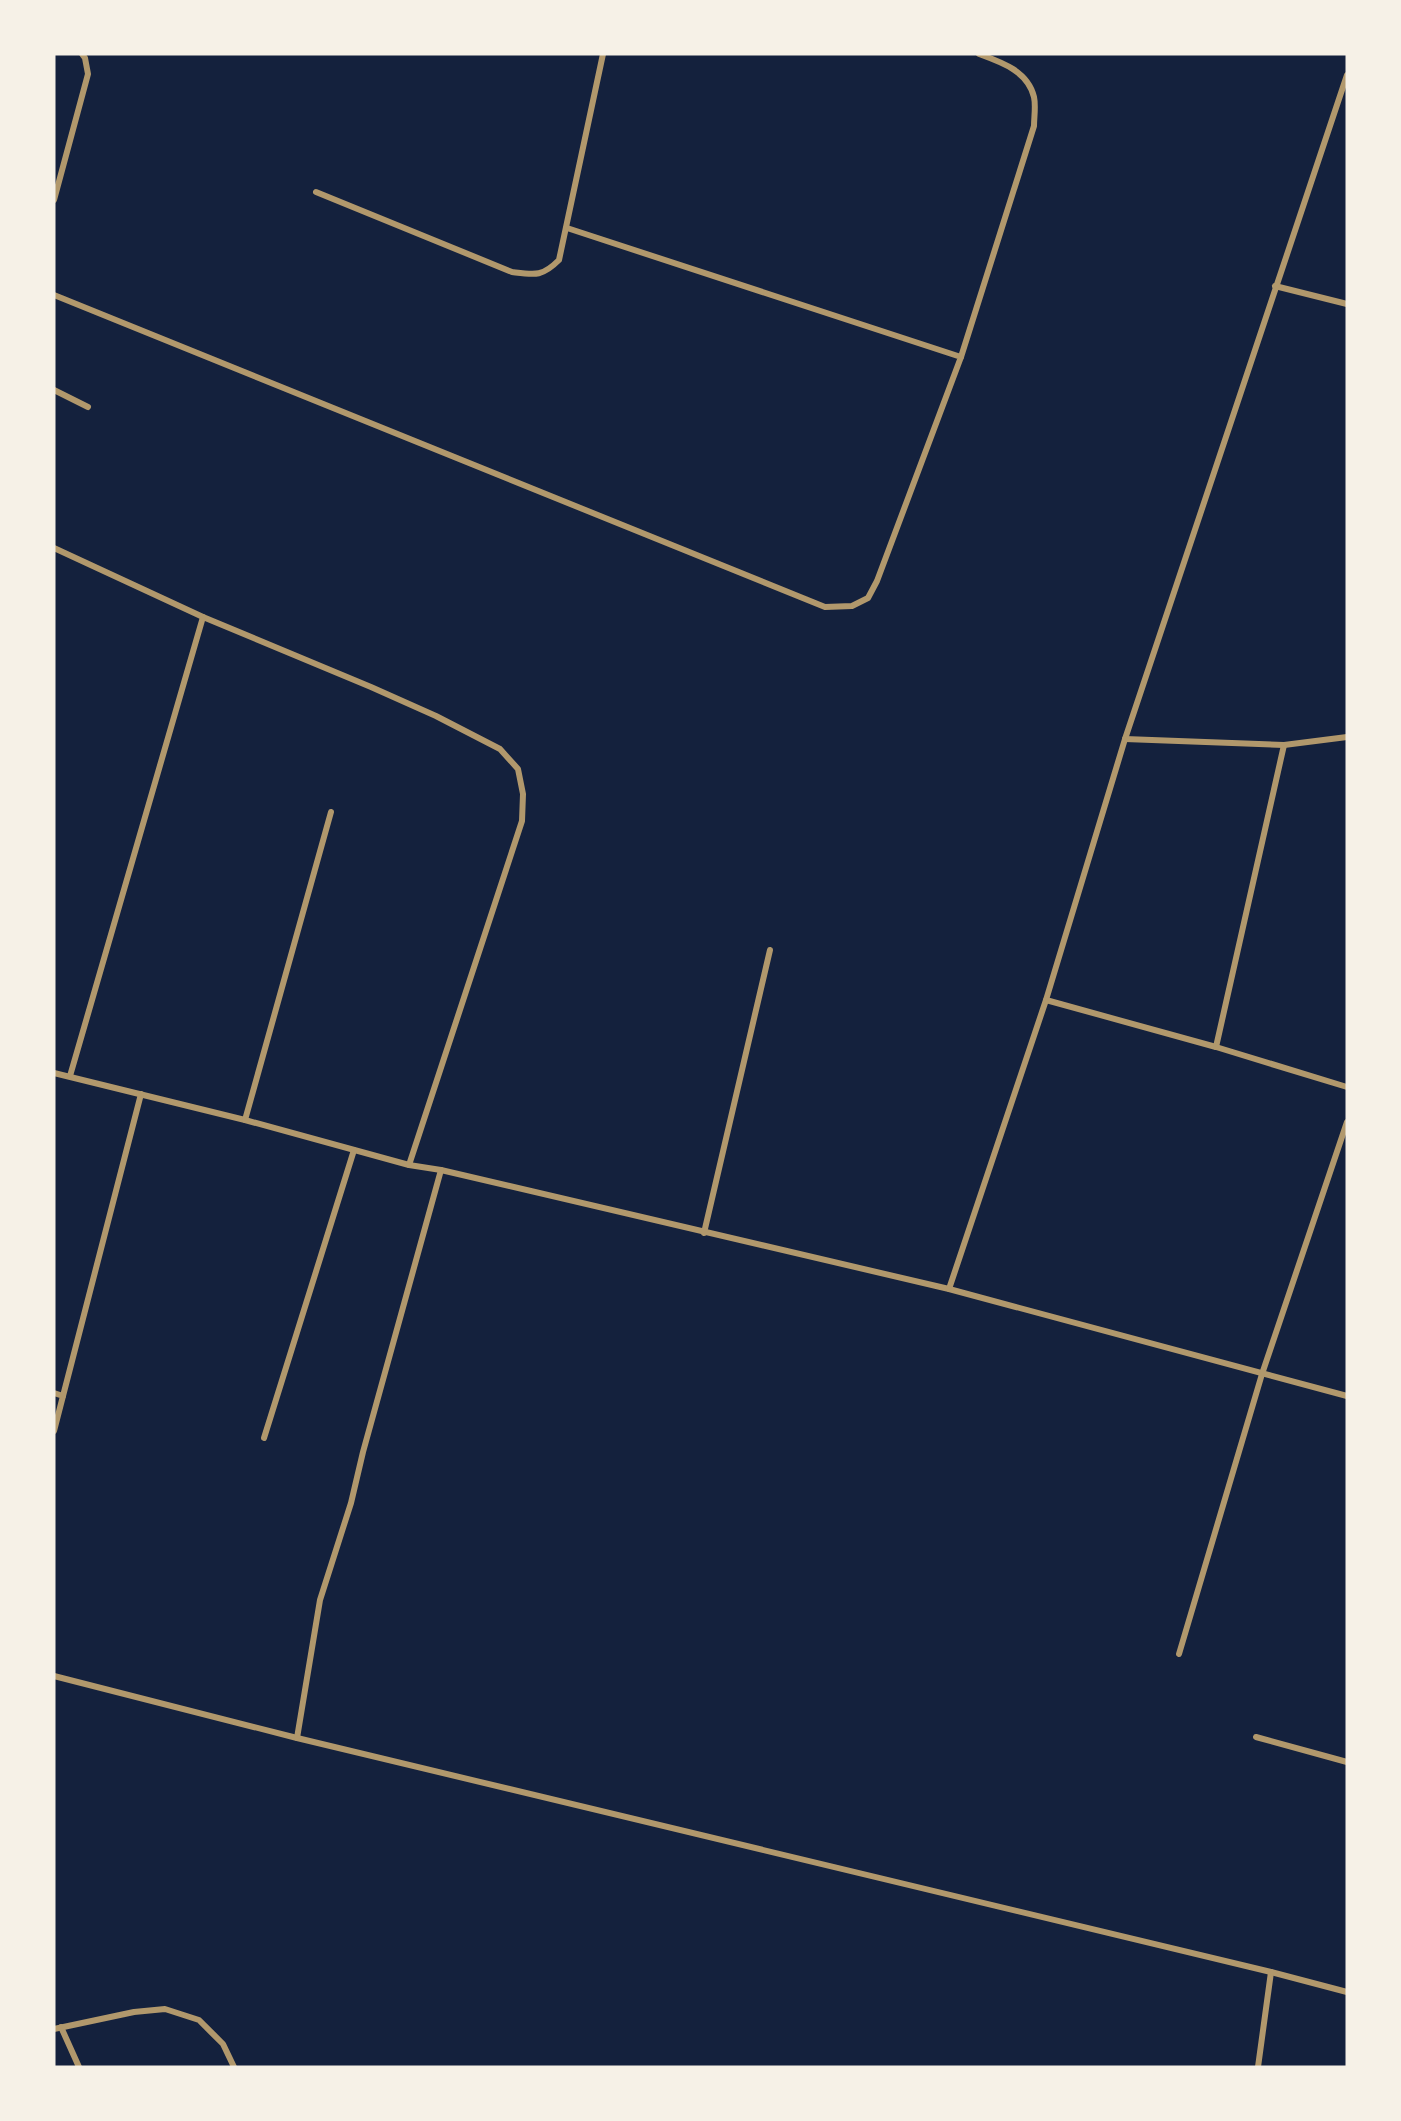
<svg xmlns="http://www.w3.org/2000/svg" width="1401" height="2121" font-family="Merriweather,serif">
	<rect width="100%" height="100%" fill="#14213d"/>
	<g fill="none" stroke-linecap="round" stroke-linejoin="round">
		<g stroke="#b1986c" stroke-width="6">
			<path d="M 1347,75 L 1125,739 L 1046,1000 L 949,1289 L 1347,1396"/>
			<path d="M 316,192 L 512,272 C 535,275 542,277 559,260 L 603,54"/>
			<path d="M 54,200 L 88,74 L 85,58 L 82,54"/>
			<path d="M 1275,286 L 1347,304"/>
			<path d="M 54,295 L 825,607 L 852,606 L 868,598 L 877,581 L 961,357 L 567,228"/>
			<path d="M 961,357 L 1034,126 C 1034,117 1036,106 1034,97 C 1028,71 1001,62 979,54"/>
			<path d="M 54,390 L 88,407"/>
			<path d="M 54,548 L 203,617 L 371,687 L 436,716 L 500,749 L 518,769 L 523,794 L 522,821 L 409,1165"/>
			<path d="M 1125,739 L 1284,745 L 1347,737"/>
			<path d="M 1046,1000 L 1216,1047 L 1347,1087"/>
			<path d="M 1216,1047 L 1284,745"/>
			<path d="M 54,1073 L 245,1120 L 409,1165 L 441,1170 L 949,1289"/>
			<path d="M 70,1076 L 203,617"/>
			<path d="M 245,1120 L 331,812"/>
			<path d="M 704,1233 L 770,950"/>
			<path d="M 54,1393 L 63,1396 L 54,1431"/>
			<path d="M 63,1396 L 141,1094"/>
			<path d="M 264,1438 L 354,1150"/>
			<path d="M 1179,1654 L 1262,1374 L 1347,1122"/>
			<path d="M 54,1676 L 297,1738 L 1271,1972 L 1347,1992"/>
			<path d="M 1256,1737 L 1347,1762"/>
			<path d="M 297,1738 L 320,1600 L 351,1503 L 363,1452 L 441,1170"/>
			<path d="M 61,2027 L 79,2067"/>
			<path d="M 54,2029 L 134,2012 L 165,2009 L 199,2020 L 223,2044 L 234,2067"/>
			<path d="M 1258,2067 L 1271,1972"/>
		</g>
	</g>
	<rect width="1401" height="2121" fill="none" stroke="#f6f1e7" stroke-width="111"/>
</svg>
